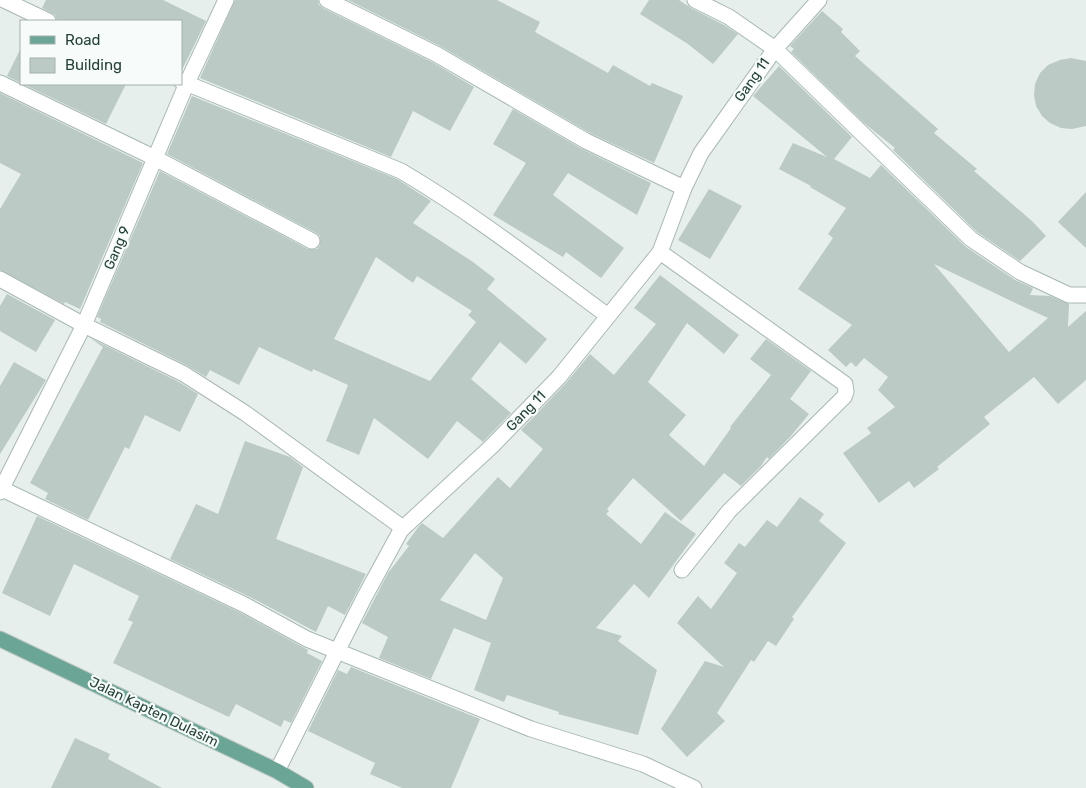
<svg xmlns="http://www.w3.org/2000/svg" width="1086" height="788" font-family="Rubik,sans-serif">
	<rect width="100%" height="100%" fill="#e6efeb"/>
	<g fill="#bbcac4" fill-rule="evenodd">
		<path d="M 46,0 L 163,0 L 206,21 L 181,72 L 181,21 L 57,21 L 55,15 L 42,8 Z"/>
		<path d="M 235,0 L 318,0 L 319,5 L 323,8 L 432,62 L 474,87 L 450,131 L 413,111 L 391,157 L 200,78 Z"/>
		<path d="M 348,0 L 497,0 L 540,22 L 535,32 L 608,73 L 613,65 L 650,86 L 652,83 L 683,96 L 654,163 L 590,133 L 440,46 Z"/>
		<path d="M 649,0 L 679,0 L 691,8 L 724,25 L 738,34 L 713,64 L 688,44 L 640,14 Z"/>
		<path d="M 822,11 L 843,29 L 841,32 L 860,51 L 855,56 L 938,129 L 934,133 L 977,169 L 974,171 L 1032,221 L 1046,236 L 1020,261 L 977,232 L 893,150 L 895,148 L 864,123 L 791,52 L 794,49 L 790,46 Z"/>
		<path d="M 21,48 L 21,83 L 7,76 Z"/>
		<path d="M 1071,58 L 1086,61 L 1086,126 L 1072,129 L 1061,128 L 1050,123 L 1042,116 L 1036,106 L 1034,95 L 1035,84 L 1040,73 L 1048,65 L 1060,60 Z"/>
		<path d="M 779,66 L 852,137 L 834,159 L 870,178 L 881,165 L 966,247 L 1015,280 L 1033,288 L 1030,295 L 1050,296 L 1069,304 L 1068,327 L 1086,311 L 1086,380 L 1058,404 L 1034,377 L 984,417 L 990,424 L 937,467 L 939,469 L 914,488 L 909,481 L 879,503 L 843,453 L 871,433 L 867,428 L 895,407 L 878,390 L 888,377 L 864,358 L 856,367 L 851,362 L 846,367 L 828,350 L 852,325 L 798,289 L 833,238 L 828,234 L 846,208 L 810,187 L 811,186 L 779,169 L 793,143 L 827,157 L 753,96 ZM 934,264 L 1024,307 L 1048,318 L 1009,352 Z"/>
		<path d="M 23,84 L 126,84 L 106,124 Z"/>
		<path d="M 0,93 L 143,163 L 80,309 L 65,302 L 64,304 L 0,270 L 0,209 L 21,174 L 0,163 Z"/>
		<path d="M 192,96 L 397,179 L 431,201 L 413,223 L 473,262 L 495,279 L 487,289 L 547,339 L 526,364 L 500,342 L 471,379 L 511,413 L 483,442 L 457,421 L 428,459 L 374,418 L 359,455 L 326,441 L 348,385 L 313,369 L 312,372 L 259,347 L 239,385 L 210,370 L 206,377 L 188,366 L 100,322 L 101,319 L 97,317 L 160,171 L 308,249 L 317,249 L 320,245 L 320,236 L 316,233 L 167,154 ZM 376,257 L 413,283 L 417,276 L 472,311 L 468,315 L 476,322 L 430,381 L 334,339 Z"/>
		<path d="M 513,109 L 582,149 L 651,183 L 637,215 L 568,173 L 553,195 L 624,248 L 601,278 L 566,252 L 563,257 L 493,215 L 526,163 L 493,144 Z"/>
		<path d="M 709,189 L 742,206 L 710,259 L 678,240 Z"/>
		<path d="M 1086,192 L 1086,248 L 1058,222 Z"/>
		<path d="M 660,275 L 739,335 L 724,354 L 687,323 L 648,382 L 686,415 L 669,435 L 704,466 L 731,428 L 730,427 L 771,375 L 750,359 L 766,339 L 811,371 L 790,399 L 809,414 L 790,437 L 769,459 L 767,457 L 761,466 L 741,486 L 724,473 L 681,521 L 633,478 L 607,509 L 609,511 L 606,514 L 641,544 L 665,512 L 696,534 L 649,598 L 634,584 L 596,628 L 622,636 L 618,641 L 657,670 L 638,735 L 558,714 L 559,712 L 507,695 L 504,702 L 474,690 L 491,643 L 454,628 L 431,679 L 379,658 L 388,637 L 362,623 L 388,573 L 409,546 L 406,544 L 419,526 L 422,523 L 443,538 L 498,477 L 510,488 L 543,449 L 521,430 L 566,383 L 590,354 L 614,375 L 656,324 L 634,308 ZM 475,553 L 503,578 L 486,620 L 440,600 Z"/>
		<path d="M 7,294 L 55,320 L 36,352 L 0,331 L 0,306 Z"/>
		<path d="M 90,338 L 179,382 L 198,394 L 180,432 L 145,415 L 129,449 L 125,447 L 88,520 L 45,499 L 48,493 L 30,483 L 103,347 Z"/>
		<path d="M 14,362 L 46,380 L 0,454 L 0,386 Z"/>
		<path d="M 245,441 L 290,457 L 303,467 L 276,539 L 366,574 L 345,615 L 328,606 L 316,632 L 250,597 L 170,559 L 196,504 L 218,514 Z"/>
		<path d="M 800,497 L 824,514 L 819,521 L 846,543 L 792,617 L 794,619 L 776,646 L 768,641 L 754,662 L 751,660 L 717,713 L 725,721 L 687,757 L 661,729 L 705,661 L 724,667 L 677,623 L 698,596 L 711,609 L 737,573 L 724,563 L 739,543 L 745,547 L 767,520 L 777,527 Z"/>
		<path d="M 37,516 L 241,613 L 308,650 L 307,653 L 322,661 L 291,723 L 284,720 L 281,727 L 236,704 L 229,717 L 113,663 L 133,622 L 128,620 L 139,596 L 74,564 L 50,616 L 2,593 Z"/>
		<path d="M 351,667 L 480,719 L 451,788 L 402,788 L 370,774 L 375,763 L 308,731 L 338,670 L 347,674 Z"/>
		<path d="M 75,738 L 110,754 L 108,759 L 162,788 L 51,788 Z"/>
	</g>
	<g fill="none" stroke-linecap="round" stroke-linejoin="round">
		<defs>
			<g id="minor">
				<path d="M 4,0 L 48,21"/>
				<path d="M 327,0 L 436,54 L 586,141 L 684,188"/>
				<path d="M 695,0 L 729,17 L 775,49 L 971,239 L 1020,272 L 1069,295 L 1086,295"/>
				<path d="M 181,81 L 401,171 C 474,214 540,266 608,316"/>
				<path d="M 0,83 L 155,158 L 312,241"/>
				<path d="M 660,252 L 845,384 L 846,392 L 844,397 L 729,511 L 682,570"/>
				<path d="M 0,279 L 84,325 L 184,374 L 245,413 L 403,528"/>
				<path d="M 0,488 L 245,605 L 307,639 L 531,729 L 643,764 L 694,788"/>
				<path d="M 0,492 L 84,325 L 187,83 L 226,0"/>
				<path d="M 277,771 L 364,598 L 401,530 L 492,446 L 559,377 L 660,252 L 684,188 L 701,153 L 775,49 L 819,0"/>
			</g>
			<path id="major" d="M 0,639 L 277,771 L 306,788"/>
		</defs>
		<use href="#minor" stroke="#a8b8b2" stroke-width="17"/>
		<use href="#major" stroke="#c2cac8" stroke-width="17"/>
		<use href="#minor" stroke="#fff" stroke-width="15"/>
		<use href="#major" stroke="#6aa596" stroke-width="15"/>
	</g>
	<g text-anchor="middle" dominant-baseline="central" stroke-width="4.5" stroke-linejoin="round" paint-order="stroke">
		<g font-size="14" fill="#24423a" stroke="#f7fbf9">
			<text transform="translate(752 80) rotate(-55)">Gang 11</text>
			<text transform="translate(117 248) rotate(-67)">Gang 9</text>
			<text transform="translate(526 411) rotate(-46)">Gang 11</text>
			<text transform="translate(154 712) rotate(26)">Jalan Kapten Dulasim</text>
		</g>
	</g>
	<rect x="20" y="20" width="162" height="65" fill="#f7fbf9" stroke="#a3b1ad"/>
	<rect x="30" y="36" width="25" height="8" fill="#6aa596" stroke="#a3b1ad"/>
	<text x="65" y="45" font-size="15" fill="#24423a">Road</text>
	<rect x="30" y="58" width="25" height="15" fill="#bbcac4" stroke="#a3b1ad"/>
	<text x="65" y="70" font-size="15" fill="#24423a">Building</text>
</svg>
